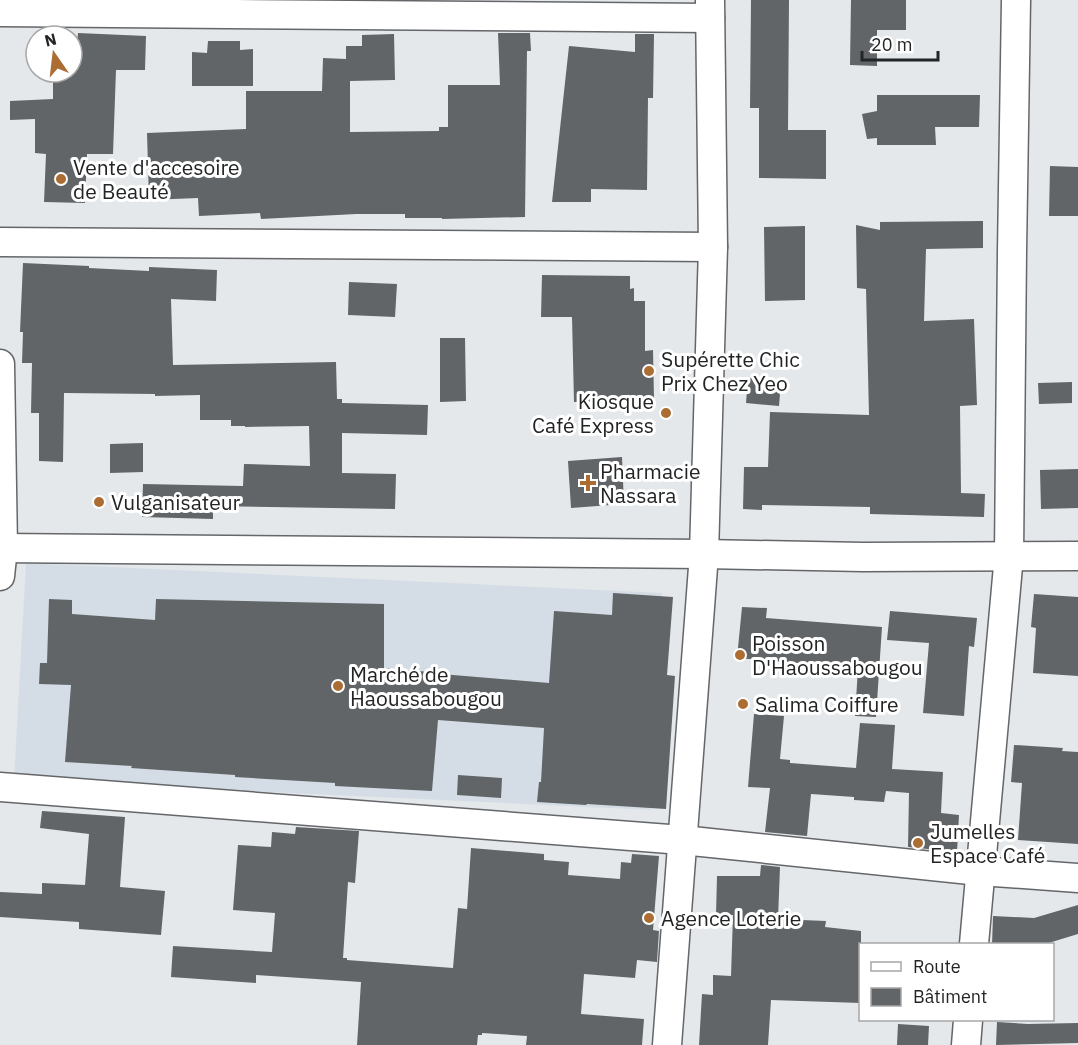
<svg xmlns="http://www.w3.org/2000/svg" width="1078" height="1045" font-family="'IBM Plex Sans',sans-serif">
	<rect width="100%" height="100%" fill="#e5e8eb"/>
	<path fill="#d4dde5" d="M 26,563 L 662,593 L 651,810 L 14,780 Z"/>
	<g fill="#626567">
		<path d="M 751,0 L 789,0 L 788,130 L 826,130 L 826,179 L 759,178 L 759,108 L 750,108 Z"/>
		<path d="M 851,0 L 906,0 L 906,30 L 877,30 L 877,66 L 850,65 Z"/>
		<path d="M 78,33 L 146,36 L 145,70 L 116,70 L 113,154 L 87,154 L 85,203 L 44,202 L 46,154 L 35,153 L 35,119 L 10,120 L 10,101 L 53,99 L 53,72 L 72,72 L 72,43 L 77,43 Z"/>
		<path d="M 498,33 L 530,33 L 531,51 L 527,51 L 525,217 L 442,219 L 442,218 L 405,218 L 405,214 L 356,214 L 261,219 L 260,213 L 199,216 L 198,198 L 149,200 L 147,133 L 246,129 L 246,91 L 322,91 L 323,58 L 346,59 L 346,46 L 362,46 L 362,35 L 394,34 L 395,80 L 350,81 L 350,132 L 439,131 L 439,127 L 448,127 L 448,85 L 500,85 Z"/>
		<path d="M 635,34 L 654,34 L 653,98 L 648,98 L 647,190 L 591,189 L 591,202 L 552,202 L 569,46 L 635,52 Z"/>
		<path d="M 208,41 L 240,41 L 240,50 L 253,49 L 253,86 L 192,86 L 192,52 L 207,53 Z"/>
		<path d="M 877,95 L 980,95 L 979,127 L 935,127 L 936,145 L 877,145 L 877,138 L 867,139 L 862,114 L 877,111 Z"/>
		<path d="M 1050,166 L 1078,167 L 1078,216 L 1049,216 Z"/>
		<path d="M 983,221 L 983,248 L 926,249 L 924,321 L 974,319 L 977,405 L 960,406 L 961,493 L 985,494 L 984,517 L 870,514 L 870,507 L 762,505 L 762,510 L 743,509 L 744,467 L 768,467 L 770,412 L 869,415 L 866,289 L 857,288 L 856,225 L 880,230 L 880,222 Z"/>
		<path d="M 805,226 L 805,300 L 765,301 L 764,227 Z"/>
		<path d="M 23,263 L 89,266 L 89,268 L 149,271 L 149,267 L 217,270 L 216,301 L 171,299 L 173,365 L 336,362 L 337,399 L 342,399 L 342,403 L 428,405 L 427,435 L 342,433 L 342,473 L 396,474 L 395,509 L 213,506 L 213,519 L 142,517 L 143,484 L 243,486 L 244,464 L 310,466 L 309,426 L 245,427 L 245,426 L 231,426 L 231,420 L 200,420 L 200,395 L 155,396 L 155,394 L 64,393 L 63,462 L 39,461 L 39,413 L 31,413 L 32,363 L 22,363 L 23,332 L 20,332 Z"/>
		<path d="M 542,275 L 630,276 L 630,289 L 634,288 L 634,301 L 645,301 L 645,351 L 653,350 L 654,399 L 574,402 L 572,317 L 541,317 Z"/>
		<path d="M 349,282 L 397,284 L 395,317 L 348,315 Z"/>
		<path d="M 440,338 L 465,338 L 466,401 L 440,402 Z"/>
		<path d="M 748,378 L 781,381 L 779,406 L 746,403 Z"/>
		<path d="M 1072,382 L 1072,403 L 1039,404 L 1038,383 Z"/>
		<path d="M 143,443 L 143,472 L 110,473 L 110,444 Z"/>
		<path d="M 622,457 L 624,504 L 571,508 L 568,461 Z"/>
		<path d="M 1078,469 L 1078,508 L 1041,509 L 1040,470 Z"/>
		<path d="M 613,593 L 673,597 L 667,675 L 675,676 L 666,809 L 587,804 L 586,805 L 537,802 L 539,782 L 541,782 L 544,728 L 438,720 L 432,791 L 335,786 L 335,783 L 235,777 L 235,775 L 131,768 L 132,766 L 65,762 L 71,685 L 39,684 L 40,663 L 47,663 L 49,599 L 72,600 L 72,614 L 155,620 L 156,599 L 384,604 L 384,668 L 441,673 L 441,674 L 549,683 L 554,611 L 612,615 Z"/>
		<path d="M 1034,594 L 1078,597 L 1078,676 L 1033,673 L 1036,628 L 1031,627 Z"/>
		<path d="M 742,607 L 767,608 L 766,618 L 882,627 L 876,717 L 855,716 L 858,668 L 737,658 Z"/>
		<path d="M 890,611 L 977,618 L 974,647 L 969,646 L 964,716 L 923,713 L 929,643 L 887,640 Z"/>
		<path d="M 754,714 L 784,716 L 780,759 L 790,760 L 790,763 L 856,768 L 860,723 L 895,725 L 892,769 L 943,772 L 941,813 L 959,815 L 957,852 L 908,847 L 909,793 L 886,791 L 884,802 L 854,800 L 854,797 L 811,794 L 807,836 L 765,832 L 770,788 L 748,787 Z"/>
		<path d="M 1014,745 L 1063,748 L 1062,751 L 1078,752 L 1078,844 L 1018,840 L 1022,783 L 1011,782 Z"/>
		<path d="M 458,775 L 502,778 L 501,798 L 457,795 Z"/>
		<path d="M 42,811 L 125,817 L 120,887 L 165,891 L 161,935 L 79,929 L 79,922 L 0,917 L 0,892 L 42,894 L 42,883 L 85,885 L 89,834 L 40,828 Z"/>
		<path d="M 296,827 L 359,831 L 355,883 L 348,882 L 343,958 L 347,958 L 347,960 L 453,968 L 458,908 L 467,909 L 471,848 L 544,854 L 544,860 L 569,862 L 568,875 L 620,879 L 621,862 L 631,863 L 632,854 L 659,856 L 653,930 L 659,931 L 657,962 L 637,960 L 635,978 L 584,974 L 581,1014 L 644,1019 L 642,1045 L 526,1045 L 527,1036 L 482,1033 L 482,1035 L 478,1035 L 477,1045 L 357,1045 L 361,982 L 256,975 L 256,983 L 171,977 L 173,946 L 272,952 L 275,913 L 233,910 L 238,845 L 271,847 L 272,832 L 295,834 Z"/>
		<path d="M 761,865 L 780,867 L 778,919 L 826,921 L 825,927 L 861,931 L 861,1003 L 771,1000 L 768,1045 L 699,1045 L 702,994 L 713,995 L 713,975 L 731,976 L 733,915 L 716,915 L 717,876 L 760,876 Z"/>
		<path d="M 1078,905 L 1078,934 L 1042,945 L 992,945 L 993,916 L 1034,918 Z"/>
		<path d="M 997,1022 L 1028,1024 L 1078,1023 L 1078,1043 L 996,1045 Z"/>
		<path d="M 898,1024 L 929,1026 L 928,1045 L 897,1045 Z"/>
	</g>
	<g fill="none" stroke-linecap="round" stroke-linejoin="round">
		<defs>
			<g id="minor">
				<path d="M 0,12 L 710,18"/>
				<path d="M 0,242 L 713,247"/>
				<path d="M 0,364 L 3,548 L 0,576"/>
				<path d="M 0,548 L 704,554 L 863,557 L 1078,556"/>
				<path d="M 0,787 L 682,840 L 980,871 L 1078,878"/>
				<path d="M 974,944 L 1009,555 L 1012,251 L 1016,0"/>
				<path d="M 667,1045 L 704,554 L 713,247 L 710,0"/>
				<path d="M 966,1045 L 968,1020"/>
			</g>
		</defs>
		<use href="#minor" stroke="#646669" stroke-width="31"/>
		<use href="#minor" stroke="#fff" stroke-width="28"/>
	</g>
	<g fill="#ab6d32" stroke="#fff" stroke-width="2">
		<circle cx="61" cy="179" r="6"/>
		<circle cx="649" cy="371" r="6"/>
		<circle cx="666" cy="413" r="6"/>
		<path d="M585 474h6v6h6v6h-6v6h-6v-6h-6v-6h6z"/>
		<circle cx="99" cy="502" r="6"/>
		<circle cx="740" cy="655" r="6"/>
		<circle cx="338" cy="686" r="6"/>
		<circle cx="743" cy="704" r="6"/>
		<circle cx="918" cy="843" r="6"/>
		<circle cx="649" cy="918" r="6"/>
	</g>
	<g text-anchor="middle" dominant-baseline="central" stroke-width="6" stroke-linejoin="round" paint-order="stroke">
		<g font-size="21" fill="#232425" stroke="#fff" text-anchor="start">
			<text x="73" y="167">Vente d'accesoire<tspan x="73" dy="24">de Beauté</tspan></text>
			<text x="661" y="359">Supérette Chic<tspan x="661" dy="24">Prix Chez Yeo</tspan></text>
			<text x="654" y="401" text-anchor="end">Kiosque<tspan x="654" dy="24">Café Express</tspan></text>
			<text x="600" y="471">Pharmacie<tspan x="600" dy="24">Nassara</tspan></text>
			<text x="111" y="502">Vulganisateur</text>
			<text x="752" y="643">Poisson<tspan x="752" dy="24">D'Haoussabougou</tspan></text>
			<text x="350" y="674">Marché de<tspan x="350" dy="24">Haoussabougou</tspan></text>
			<text x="755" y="704">Salima Coiffure</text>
			<text x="930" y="831">Jumelles<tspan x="930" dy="24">Espace Café</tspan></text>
			<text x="661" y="918">Agence Loterie</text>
		</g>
	</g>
	<rect x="859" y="943" width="195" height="78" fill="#ffffff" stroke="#a7a7a8" stroke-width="1.5"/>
	<rect x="871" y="962" width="30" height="9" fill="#ffffff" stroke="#a7a7a8" stroke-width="1.5"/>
	<text x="913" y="973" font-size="18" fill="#232425">Route</text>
	<rect x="871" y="988" width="30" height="18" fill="#626567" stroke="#a7a7a8" stroke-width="1.5"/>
	<text x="913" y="1003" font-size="18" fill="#232425">Bâtiment</text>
	<g transform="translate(54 54) rotate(346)"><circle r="28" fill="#ffffff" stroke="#a7a7a8" stroke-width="1.5"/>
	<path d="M0-4.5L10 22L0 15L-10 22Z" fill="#ab6d32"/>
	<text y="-9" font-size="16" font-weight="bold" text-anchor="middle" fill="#232425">N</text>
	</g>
	<path d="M862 51v9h76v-9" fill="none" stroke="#232425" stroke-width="3"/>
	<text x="871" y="51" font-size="18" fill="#232425" stroke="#ffffff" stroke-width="4.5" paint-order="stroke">20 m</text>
</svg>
